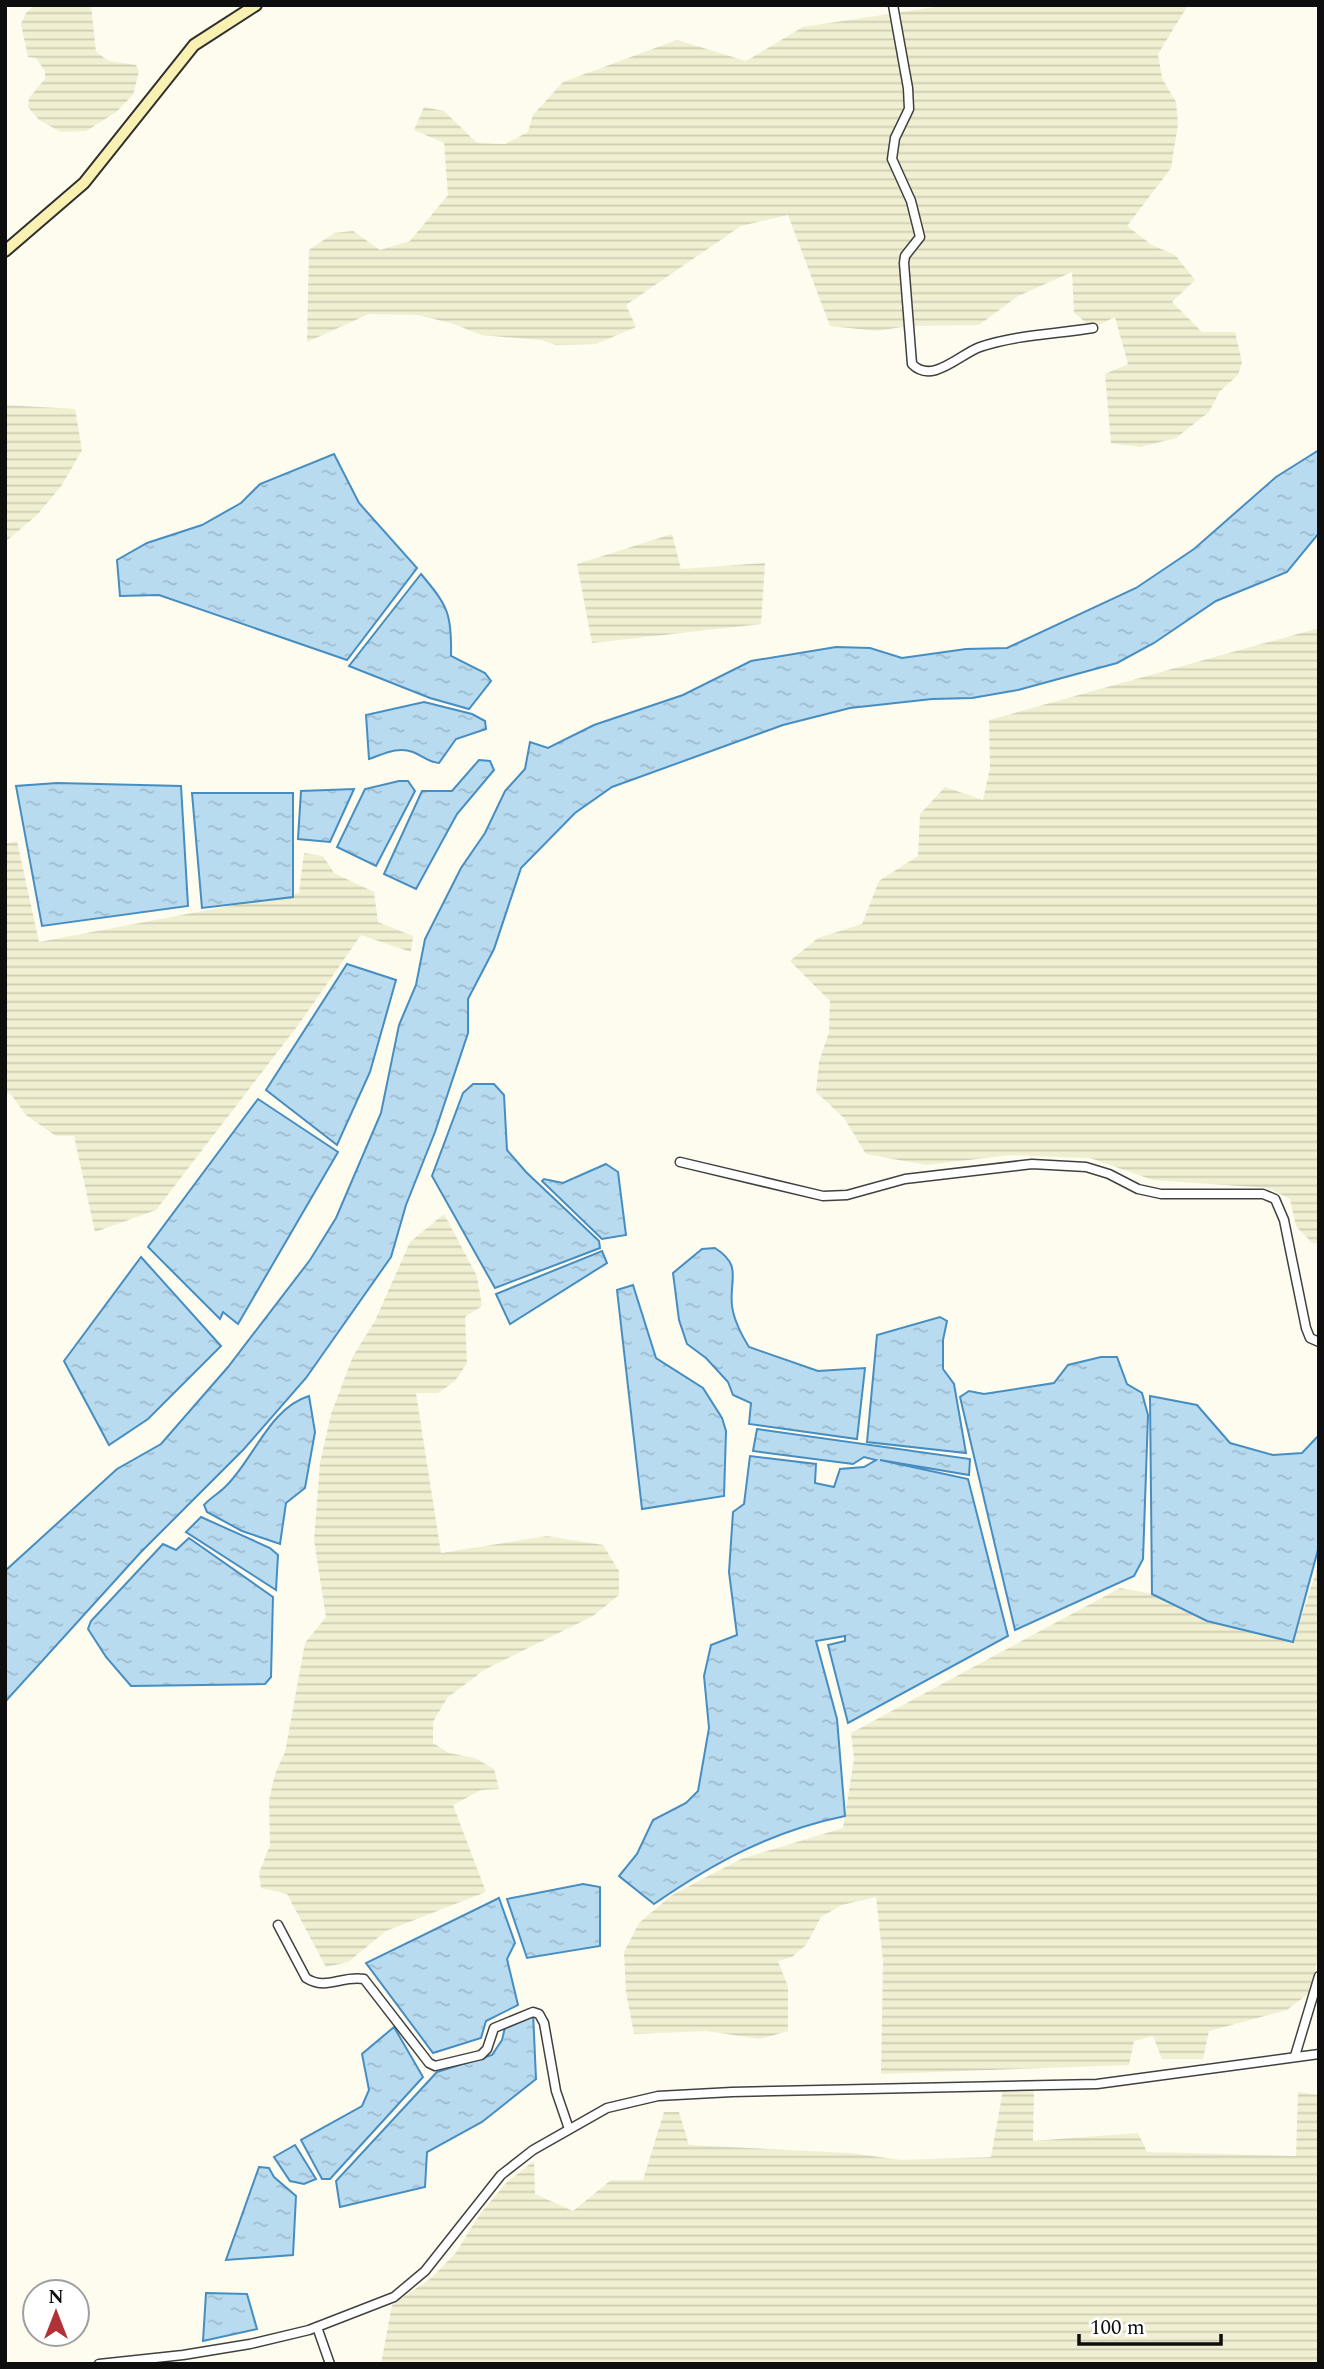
<svg xmlns="http://www.w3.org/2000/svg" width="1324" height="2369" font-family="Spectral,serif">
	<defs>
		<pattern id="farmland-rules" width="6" height="5" patternUnits="userSpaceOnUse" patternTransform="scale(1.75)"><rect width="6" height="5" fill="#f1efd2"/><path d="M0 2.5h6" fill="none" stroke="#cdccb3"/></pattern>
		<pattern id="water-ripples" width="26" height="14" patternUnits="userSpaceOnUse" patternTransform="scale(1.75)"><rect width="26" height="14" fill="#b9dbf0"/><path d="M2 4q2-2 4 0t4 0M15 11q2-2 4 0t4 0" fill="none" stroke="#9ebbcd"/></pattern>
	</defs>
	<rect width="100%" height="100%" fill="#fefbef"/>
	<g fill="url(#farmland-rules)">
		<path d="M 35,5 L 91,5 L 96,52 L 109,61 L 136,65 L 139,71 L 133,95 L 115,113 L 86,131 L 61,132 L 39,120 L 28,107 L 29,98 L 45,79 L 45,71 L 36,58 L 28,57 L 21,24 L 26,13 Z"/>
		<path d="M 948,5 L 1188,5 L 1158,54 L 1162,78 L 1176,102 L 1178,124 L 1171,168 L 1127,226 L 1152,245 L 1175,255 L 1195,280 L 1172,302 L 1202,332 L 1235,332 L 1242,362 L 1238,375 L 1220,391 L 1209,412 L 1176,438 L 1140,447 L 1111,443 L 1105,374 L 1128,364 L 1115,317 L 1093,328 L 1074,313 L 1072,272 L 1018,296 L 979,325 L 908,326 L 877,331 L 830,326 L 788,215 L 741,226 L 626,305 L 636,327 L 596,344 L 556,345 L 541,340 L 481,335 L 454,324 L 418,315 L 369,314 L 307,342 L 309,250 L 334,233 L 353,231 L 380,250 L 410,241 L 448,195 L 444,143 L 414,130 L 424,107 L 444,111 L 477,143 L 505,144 L 528,132 L 533,115 L 563,82 L 677,40 L 746,61 L 803,27 Z"/>
		<path d="M 5,405 L 75,409 L 82,450 L 62,485 L 37,515 L 5,542 Z"/>
		<path d="M 672,534 L 681,569 L 765,563 L 761,624 L 592,643 L 577,564 Z"/>
		<path d="M 1319,628 L 1319,1244 L 1312,1243 L 1296,1226 L 1290,1199 L 1268,1188 L 1153,1180 L 1090,1158 L 1011,1155 L 926,1165 L 866,1154 L 844,1118 L 816,1092 L 819,1062 L 829,1032 L 830,1001 L 790,961 L 818,938 L 862,924 L 879,881 L 918,856 L 920,814 L 945,787 L 983,800 L 990,768 L 989,720 Z"/>
		<path d="M 17,841 L 39,942 L 299,893 L 304,853 L 323,856 L 334,873 L 374,892 L 378,922 L 413,936 L 411,952 L 361,935 L 299,1024 L 156,1210 L 95,1232 L 74,1136 L 56,1136 L 26,1115 L 10,1093 L 5,1095 L 5,844 Z"/>
		<path d="M 444,1214 L 477,1276 L 482,1306 L 465,1317 L 467,1363 L 455,1381 L 438,1393 L 416,1393 L 441,1553 L 547,1536 L 603,1545 L 619,1571 L 619,1595 L 593,1616 L 484,1670 L 447,1698 L 433,1722 L 433,1743 L 449,1753 L 475,1758 L 494,1769 L 499,1789 L 481,1790 L 453,1805 L 486,1892 L 386,1931 L 348,1962 L 326,1967 L 287,1894 L 261,1888 L 259,1873 L 270,1845 L 269,1800 L 275,1774 L 285,1752 L 305,1643 L 326,1617 L 314,1540 L 320,1463 L 331,1414 L 353,1356 L 375,1321 L 410,1242 Z"/>
		<path d="M 1319,1563 L 1319,1954 L 1309,1993 L 1287,2010 L 1209,2031 L 1203,2059 L 1162,2059 L 1153,2036 L 1134,2041 L 1129,2065 L 881,2074 L 883,1961 L 876,1897 L 842,1905 L 821,1917 L 806,1945 L 792,1957 L 778,1961 L 788,1987 L 788,2031 L 760,2039 L 707,2031 L 634,2034 L 626,1992 L 624,1952 L 639,1923 L 672,1895 L 741,1859 L 843,1828 L 854,1759 L 851,1733 L 1120,1588 L 1152,1594 L 1207,1621 L 1293,1642 Z"/>
		<path d="M 1003,2090 L 1034,2090 L 1033,2141 L 1138,2133 L 1147,2152 L 1296,2156 L 1298,2092 L 1319,2095 L 1319,2364 L 381,2364 L 392,2305 L 430,2279 L 455,2254 L 480,2214 L 506,2183 L 534,2161 L 535,2194 L 573,2211 L 611,2180 L 643,2180 L 664,2112 L 679,2112 L 689,2145 L 850,2153 L 902,2160 L 991,2157 Z"/>
	</g>
	<g fill="url(#water-ripples)" stroke="#468ec1" stroke-width="2">
		<path d="M 1319,450 L 1319,533 L 1287,572 L 1216,601 L 1154,643 L 1117,663 L 1018,690 L 972,698 L 932,699 L 850,708 L 783,725 L 612,787 L 575,813 L 521,868 L 494,949 L 468,999 L 468,1033 L 435,1132 L 406,1205 L 391,1257 L 306,1378 L 244,1449 L 140,1553 L 5,1702 L 5,1571 L 117,1469 L 161,1444 L 228,1367 L 310,1260 L 336,1218 L 381,1113 L 399,1025 L 416,985 L 425,939 L 461,868 L 485,833 L 505,791 L 525,769 L 530,742 L 548,748 L 594,725 L 683,695 L 751,661 L 836,647 L 870,648 L 902,658 L 966,649 L 1007,648 L 1136,588 L 1194,549 L 1276,477 Z"/>
		<path d="M 334,454 L 359,503 L 417,568 L 347,660 L 159,595 L 120,596 L 117,560 L 147,543 L 202,525 L 241,503 L 260,484 Z"/>
		<path d="M 421,574 C 448,606 452,614 451,656 L 485,673 L 491,681 L 469,709 L 430,698 L 349,666 Z"/>
		<path d="M 424,702 L 472,714 L 485,721 L 486,729 L 456,739 L 439,763 C 428,762 423,756 413,752 C 397,746 384,754 369,759 L 366,715 Z"/>
		<path d="M 479,760 L 490,761 L 494,770 L 457,814 L 416,889 L 384,874 L 422,791 L 452,791 Z"/>
		<path d="M 399,781 L 408,781 L 415,791 L 376,866 L 337,847 L 365,789 Z"/>
		<path d="M 57,783 L 181,786 L 188,906 L 42,926 L 16,786 Z"/>
		<path d="M 354,789 L 330,842 L 298,839 L 301,791 Z"/>
		<path d="M 192,793 L 293,793 L 293,897 L 202,908 Z"/>
		<path d="M 347,964 L 396,980 L 370,1072 L 337,1145 L 266,1090 Z"/>
		<path d="M 473,1084 L 494,1084 L 504,1095 L 507,1150 L 526,1172 L 599,1241 L 600,1248 L 495,1288 L 432,1176 L 463,1093 Z"/>
		<path d="M 258,1099 L 338,1152 L 238,1324 L 223,1312 L 220,1319 L 148,1247 Z"/>
		<path d="M 606,1164 L 618,1172 L 626,1235 L 602,1239 L 542,1181 L 544,1179 L 563,1183 Z"/>
		<path d="M 715,1248 C 743,1266 729,1279 732,1306 C 734,1321 741,1334 749,1347 L 818,1371 L 865,1368 L 857,1439 L 749,1424 L 751,1403 L 733,1395 L 728,1382 L 706,1358 L 687,1344 L 679,1320 L 673,1273 L 702,1249 Z"/>
		<path d="M 602,1251 L 607,1263 L 510,1324 L 496,1294 Z"/>
		<path d="M 141,1257 L 221,1346 L 148,1419 L 109,1445 L 64,1361 Z"/>
		<path d="M 633,1285 L 656,1358 L 703,1388 L 722,1418 L 726,1431 L 724,1496 L 642,1509 L 617,1290 Z"/>
		<path d="M 940,1317 L 947,1321 L 943,1340 L 943,1369 L 954,1384 L 966,1453 L 867,1442 L 877,1335 Z"/>
		<path d="M 1101,1357 L 1117,1357 L 1127,1384 L 1142,1393 L 1148,1415 L 1143,1559 L 1134,1576 L 1015,1630 L 960,1397 L 969,1391 L 984,1394 L 1054,1383 L 1068,1365 Z"/>
		<path d="M 309,1396 L 315,1432 L 305,1488 L 286,1503 L 280,1544 L 242,1531 L 207,1512 L 204,1505 C 210,1498 218,1494 225,1487 C 253,1461 269,1408 309,1396 Z"/>
		<path d="M 1150,1396 L 1197,1405 L 1230,1443 L 1273,1455 L 1302,1453 L 1319,1435 L 1319,1546 L 1293,1642 L 1207,1621 L 1152,1594 Z"/>
		<path d="M 757,1429 L 970,1459 L 969,1475 L 880,1460 L 968,1479 L 1008,1636 L 848,1723 L 828,1645 L 845,1641 L 845,1636 L 816,1641 L 837,1719 L 845,1816 C 772,1831 715,1862 654,1904 L 619,1876 L 637,1854 L 653,1820 L 686,1803 L 698,1791 L 709,1728 L 704,1676 L 711,1645 L 737,1635 L 729,1572 L 733,1512 L 744,1504 L 750,1456 L 816,1464 L 815,1483 L 834,1487 L 840,1469 L 864,1467 L 876,1460 L 864,1457 L 853,1464 L 753,1451 Z"/>
		<path d="M 201,1517 L 270,1548 L 278,1555 L 276,1590 L 186,1532 Z"/>
		<path d="M 189,1538 L 273,1597 L 271,1677 L 265,1684 L 131,1686 L 106,1657 L 88,1629 L 91,1621 L 163,1544 L 176,1550 Z"/>
		<path d="M 583,1884 L 600,1887 L 600,1946 L 527,1958 L 507,1899 Z"/>
		<path d="M 499,1898 L 515,1943 L 507,1959 L 518,2005 L 486,2021 L 481,2038 L 433,2053 L 366,1963 Z"/>
		<path d="M 533,2012 L 536,2079 L 482,2122 L 427,2152 L 425,2187 L 340,2207 L 336,2181 L 437,2072 L 492,2055 L 502,2040 L 506,2023 Z"/>
		<path d="M 394,2027 L 423,2077 L 330,2179 L 322,2179 L 301,2140 L 362,2106 L 369,2090 L 362,2054 Z"/>
		<path d="M 295,2145 L 316,2179 L 304,2184 L 290,2181 L 274,2157 Z"/>
		<path d="M 259,2167 L 269,2168 L 274,2177 L 296,2196 L 293,2255 L 226,2260 Z"/>
		<path d="M 206,2293 L 247,2294 L 257,2329 L 203,2341 Z"/>
	</g>
	<g fill="none" stroke-linecap="round" stroke-linejoin="round">
		<defs>
			<g id="street">
				<path d="M 893,5 L 908,88 L 909,109 L 895,138 L 892,159 L 911,201 L 920,237 L 905,256 L 904,263 L 912,364 C 932,385 960,354 980,347 C 1015,335 1056,334 1093,328"/>
				<path d="M 680,1162 L 823,1196 L 847,1195 L 905,1179 L 1032,1164 L 1086,1167 L 1109,1174 L 1138,1189 L 1161,1194 L 1263,1194 L 1275,1199 L 1284,1220 L 1306,1328 L 1310,1338 L 1319,1342"/>
				<path d="M 278,1925 L 306,1978 C 326,1991 342,1975 364,1979 L 429,2063 L 435,2066 L 481,2055 L 487,2049 L 494,2028 L 533,2012 L 539,2014 L 544,2023 L 556,2091 L 569,2129"/>
				<path d="M 1295,2056 L 1319,1976"/>
				<path d="M 317,2327 L 330,2364"/>
				<path d="M 99,2364 L 183,2355 L 250,2344 L 309,2330 L 394,2297 L 425,2271 L 501,2175 L 533,2150 L 607,2108 L 658,2096 L 732,2092 L 1097,2084 L 1319,2054"/>
			</g>
			<path id="secondary" d="M 5,251 L 84,183 L 194,45 L 256,5"/>
		</defs>
		<use href="#street" stroke="#414141" stroke-width="11"/>
		<use href="#secondary" stroke="#303030" stroke-width="14"/>
		<use href="#street" stroke="#fff" stroke-width="8"/>
		<use href="#secondary" stroke="#f8f1b1" stroke-width="10"/>
	</g>
	<rect width="1324" height="2369" fill="none" stroke="#0e0e0e" stroke-width="14"/>
	<g transform="translate(56 2313)"><circle r="33" fill="#ffffff" stroke="#9f9f9f" stroke-width="2"/>
	<path d="M0-5L12 26L0 18L-12 26Z" fill="#b13236"/>
	<text y="-10" font-size="19" font-weight="bold" text-anchor="middle" fill="#0e0e0e">N</text>
	</g>
	<path d="M1079 2334v10h142v-10" fill="none" stroke="#0e0e0e" stroke-width="3.5"/>
	<text x="1090" y="2334" font-size="21" fill="#0e0e0e" stroke="#ffffff" stroke-width="5" paint-order="stroke">100 m</text>
</svg>
